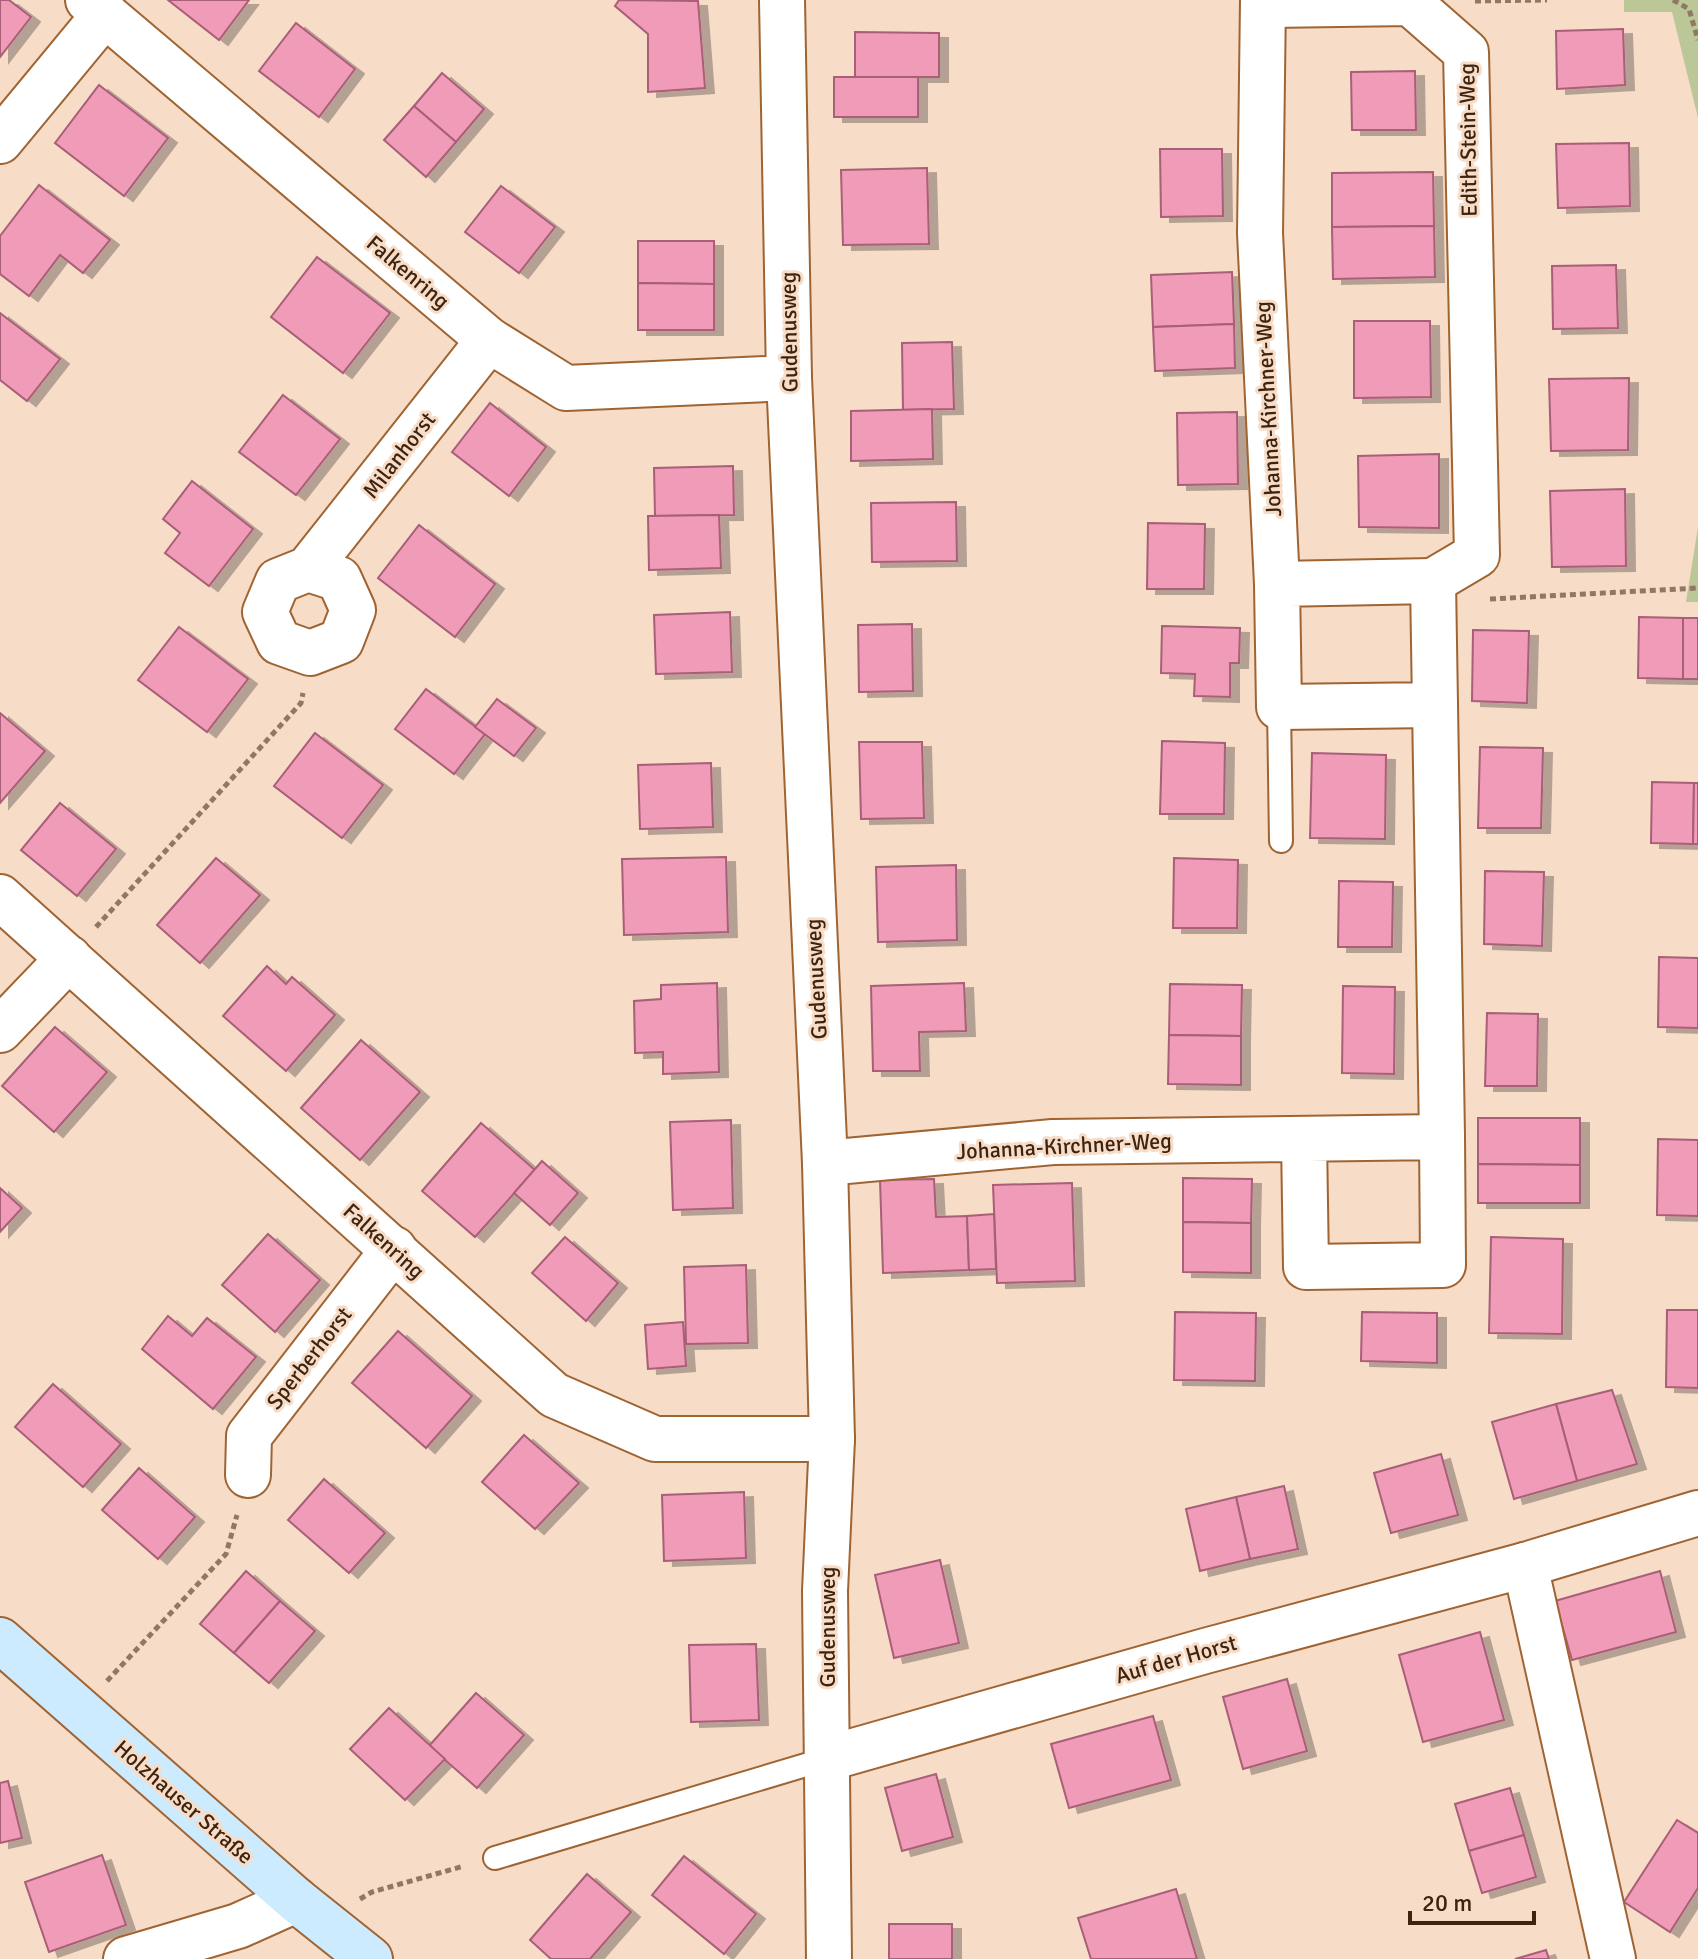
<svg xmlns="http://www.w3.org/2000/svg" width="1698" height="1959" font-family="Signika,sans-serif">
	<defs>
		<filter id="shadow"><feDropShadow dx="9" dy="5" stdDeviation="0" flood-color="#0004"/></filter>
	</defs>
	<rect width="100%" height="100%" fill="#f7dcc8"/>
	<g fill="#bcc797">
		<path d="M 1624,0 L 1698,0 L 1698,118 L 1672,12 L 1624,12 Z"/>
		<path d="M 1698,527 L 1698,602 L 1686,602 Z"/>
	</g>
	<g fill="#f09bb7" stroke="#a85e77" stroke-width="2" filter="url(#shadow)">
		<path d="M 0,0 L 9,0 L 31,17 L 0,57 Z"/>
		<path d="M 168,0 L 249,0 L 219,40 Z"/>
		<path d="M 619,0 L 698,1 L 705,88 L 648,92 L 648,34 L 615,6 Z"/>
		<path d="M 296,23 L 355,69 L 319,117 L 259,71 Z"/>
		<path d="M 1623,29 L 1625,85 L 1557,89 L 1556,31 Z"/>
		<path d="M 855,32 L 939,33 L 939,77 L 855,77 Z"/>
		<path d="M 1415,71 L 1416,130 L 1352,130 L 1351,72 Z"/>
		<path d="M 442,73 L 484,109 L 456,142 L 414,106 Z"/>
		<rect x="834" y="77" width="84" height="40"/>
		<path d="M 99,85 L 168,138 L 124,196 L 55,143 Z"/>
		<path d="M 414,106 L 456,142 L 426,177 L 384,140 Z"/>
		<path d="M 1629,143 L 1630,206 L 1558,208 L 1556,144 Z"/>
		<path d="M 1160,149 L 1222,149 L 1223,216 L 1161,217 Z"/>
		<path d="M 927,168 L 929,244 L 843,245 L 841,170 Z"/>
		<path d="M 1433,172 L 1434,226 L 1332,227 L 1332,173 Z"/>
		<path d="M 39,185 L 110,240 L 83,273 L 60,255 L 29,296 L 0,274 L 0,236 Z"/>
		<path d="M 501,186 L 555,227 L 519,273 L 465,232 Z"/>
		<path d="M 1434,226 L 1435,277 L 1333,279 L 1332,227 Z"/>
		<path d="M 638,241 L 714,241 L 714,284 L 638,283 Z"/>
		<path d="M 317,257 L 390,313 L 343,373 L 271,317 Z"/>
		<path d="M 1616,265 L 1618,328 L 1553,329 L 1552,266 Z"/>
		<path d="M 1232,272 L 1234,324 L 1153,327 L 1151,275 Z"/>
		<path d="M 638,283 L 714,284 L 714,330 L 638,330 Z"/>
		<path d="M 0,313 L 60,359 L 27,401 L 0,380 Z"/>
		<path d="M 1354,321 L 1430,321 L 1431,397 L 1354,398 Z"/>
		<path d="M 1234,324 L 1235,368 L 1155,371 L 1153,327 Z"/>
		<path d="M 952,342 L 954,409 L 903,410 L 902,343 Z"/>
		<path d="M 1629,378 L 1628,450 L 1551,451 L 1549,379 Z"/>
		<path d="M 283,395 L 340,439 L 296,495 L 239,452 Z"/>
		<path d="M 490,403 L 546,447 L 509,496 L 452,452 Z"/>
		<path d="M 932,409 L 933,459 L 851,461 L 851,411 Z"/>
		<path d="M 1237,412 L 1238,484 L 1178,485 L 1177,413 Z"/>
		<path d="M 1439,454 L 1439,528 L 1359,527 L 1358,456 Z"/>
		<path d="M 733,466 L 734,515 L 655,516 L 654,468 Z"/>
		<path d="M 192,481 L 253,529 L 209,586 L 165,553 L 180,533 L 163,519 Z"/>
		<path d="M 1625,489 L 1626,566 L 1552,567 L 1550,491 Z"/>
		<path d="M 956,502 L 957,561 L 872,562 L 871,503 Z"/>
		<path d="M 719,515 L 721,568 L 649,570 L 648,516 Z"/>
		<path d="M 1148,523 L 1205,524 L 1204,589 L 1147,589 Z"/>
		<path d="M 419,525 L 495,584 L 455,637 L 378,578 Z"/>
		<path d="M 730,612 L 732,672 L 656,674 L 654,615 Z"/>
		<path d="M 1639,617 L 1683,618 L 1683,679 L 1638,678 Z"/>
		<rect x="1683" y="618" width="15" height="61"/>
		<path d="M 912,624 L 913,691 L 859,692 L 858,625 Z"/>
		<path d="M 1162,626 L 1240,628 L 1239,663 L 1230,663 L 1230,697 L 1194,696 L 1195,674 L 1161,673 Z"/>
		<path d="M 179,627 L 248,679 L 207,732 L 138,680 Z"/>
		<path d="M 1473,630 L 1529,631 L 1527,703 L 1472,701 Z"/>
		<path d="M 426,689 L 485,734 L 454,774 L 395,729 Z"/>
		<path d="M 497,699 L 536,728 L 514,756 L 475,727 Z"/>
		<path d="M 0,713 L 45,751 L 0,803 Z"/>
		<path d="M 315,733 L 383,785 L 342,838 L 274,786 Z"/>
		<path d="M 1162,741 L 1225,743 L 1224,814 L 1160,814 Z"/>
		<path d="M 859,742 L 922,742 L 924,818 L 861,819 Z"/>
		<path d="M 1480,747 L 1543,748 L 1541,828 L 1478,828 Z"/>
		<path d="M 1312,753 L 1386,755 L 1385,839 L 1310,838 Z"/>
		<path d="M 711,763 L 713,827 L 640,829 L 638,765 Z"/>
		<path d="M 1652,782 L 1694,783 L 1693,844 L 1651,843 Z"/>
		<path d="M 1694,783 L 1698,783 L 1698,844 L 1693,844 Z"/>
		<path d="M 60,803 L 116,849 L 77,896 L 21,850 Z"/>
		<path d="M 726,857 L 728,932 L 624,935 L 622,859 Z"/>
		<path d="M 216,858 L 260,895 L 200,963 L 157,925 Z"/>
		<path d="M 1174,858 L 1238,860 L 1237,928 L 1173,928 Z"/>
		<path d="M 956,865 L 957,940 L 878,942 L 876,867 Z"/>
		<path d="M 1485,871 L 1544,872 L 1542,946 L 1484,944 Z"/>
		<path d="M 1339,881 L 1393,882 L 1392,947 L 1338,947 Z"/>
		<path d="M 1659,957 L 1698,958 L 1698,1028 L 1658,1027 Z"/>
		<path d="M 267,966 L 286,984 L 292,977 L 335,1015 L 286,1071 L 223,1016 Z"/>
		<path d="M 717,983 L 719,1072 L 663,1074 L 663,1052 L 635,1053 L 634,1001 L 661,999 L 661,985 Z"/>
		<path d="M 964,983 L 966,1031 L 919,1032 L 920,1071 L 873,1071 L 871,986 Z"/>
		<path d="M 1170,984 L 1242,985 L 1241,1036 L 1169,1035 Z"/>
		<path d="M 1343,986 L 1395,987 L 1394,1074 L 1342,1073 Z"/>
		<path d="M 1487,1013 L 1538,1014 L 1537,1086 L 1485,1086 Z"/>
		<path d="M 55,1027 L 107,1072 L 54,1132 L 2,1086 Z"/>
		<path d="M 1169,1035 L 1241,1036 L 1241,1085 L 1168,1084 Z"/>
		<path d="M 361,1040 L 420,1092 L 360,1160 L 301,1108 Z"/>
		<path d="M 1478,1118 L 1580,1118 L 1580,1165 L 1478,1164 Z"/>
		<path d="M 731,1120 L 733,1208 L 673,1210 L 670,1122 Z"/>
		<path d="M 481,1123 L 535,1170 L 475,1237 L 422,1191 Z"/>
		<path d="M 1658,1139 L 1698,1140 L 1698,1216 L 1657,1215 Z"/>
		<path d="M 542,1161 L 578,1193 L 550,1225 L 514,1193 Z"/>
		<path d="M 1478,1164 L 1580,1165 L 1580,1203 L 1478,1203 Z"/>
		<path d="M 1183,1178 L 1252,1179 L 1251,1223 L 1183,1222 Z"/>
		<path d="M 934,1179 L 936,1217 L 967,1216 L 969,1270 L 883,1273 L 880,1180 Z"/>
		<path d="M 1072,1183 L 1075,1281 L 997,1283 L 993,1185 Z"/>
		<path d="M 0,1188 L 22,1208 L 0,1232 Z"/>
		<path d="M 994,1214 L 996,1269 L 969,1270 L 967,1216 Z"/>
		<path d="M 1183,1222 L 1251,1223 L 1251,1273 L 1183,1272 Z"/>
		<path d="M 268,1234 L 320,1280 L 275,1332 L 222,1285 Z"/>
		<path d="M 565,1237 L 618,1283 L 586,1321 L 532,1273 Z"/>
		<path d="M 1491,1237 L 1563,1239 L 1562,1334 L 1489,1333 Z"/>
		<path d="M 746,1265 L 748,1343 L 686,1344 L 684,1267 Z"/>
		<path d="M 1667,1310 L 1698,1310 L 1698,1388 L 1666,1387 Z"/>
		<path d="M 1175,1312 L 1256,1313 L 1255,1381 L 1174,1380 Z"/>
		<path d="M 1362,1312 L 1437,1313 L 1437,1363 L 1361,1361 Z"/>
		<path d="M 168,1316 L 192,1336 L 207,1318 L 256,1357 L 213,1409 L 142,1349 Z"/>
		<path d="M 683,1322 L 686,1366 L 648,1369 L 645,1325 Z"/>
		<path d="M 398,1331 L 472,1396 L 426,1448 L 352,1383 Z"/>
		<path d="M 53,1384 L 121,1444 L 83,1487 L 15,1427 Z"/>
		<path d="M 1612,1390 L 1637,1464 L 1577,1481 L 1556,1404 Z"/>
		<path d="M 1556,1404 L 1577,1481 L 1514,1499 L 1492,1422 Z"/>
		<path d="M 524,1435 L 579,1483 L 535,1529 L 482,1482 Z"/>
		<path d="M 1441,1454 L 1458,1515 L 1391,1533 L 1374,1473 Z"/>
		<path d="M 139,1468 L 195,1517 L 158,1559 L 102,1510 Z"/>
		<path d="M 324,1479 L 385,1533 L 349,1573 L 288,1520 Z"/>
		<path d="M 1284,1486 L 1298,1549 L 1250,1559 L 1236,1497 Z"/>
		<path d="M 744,1492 L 746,1558 L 664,1561 L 662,1495 Z"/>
		<path d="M 1236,1497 L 1250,1559 L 1200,1571 L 1186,1509 Z"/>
		<path d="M 940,1560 L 959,1643 L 894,1658 L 875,1575 Z"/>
		<path d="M 246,1571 L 280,1601 L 234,1653 L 200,1624 Z"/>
		<path d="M 1660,1571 L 1676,1632 L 1572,1660 L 1555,1601 Z"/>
		<path d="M 280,1601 L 315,1631 L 269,1683 L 234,1653 Z"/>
		<path d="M 1480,1632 L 1504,1720 L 1423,1742 L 1399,1655 Z"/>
		<path d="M 756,1644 L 759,1720 L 691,1722 L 689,1645 Z"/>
		<path d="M 1287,1679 L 1307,1751 L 1243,1769 L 1223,1697 Z"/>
		<path d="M 476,1693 L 524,1735 L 477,1788 L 429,1746 Z"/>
		<path d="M 389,1708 L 445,1759 L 405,1800 L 350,1749 Z"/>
		<path d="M 1153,1716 L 1171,1780 L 1069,1808 L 1051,1744 Z"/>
		<path d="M 936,1774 L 953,1837 L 902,1851 L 885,1788 Z"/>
		<path d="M 8,1781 L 22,1838 L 0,1843 L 0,1783 Z"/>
		<path d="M 1510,1788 L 1524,1835 L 1469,1851 L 1455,1804 Z"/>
		<path d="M 1677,1820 L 1698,1833 L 1698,1888 L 1670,1932 L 1624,1902 Z"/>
		<path d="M 1524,1835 L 1536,1877 L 1482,1893 L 1469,1851 Z"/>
		<path d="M 102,1855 L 126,1925 L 49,1952 L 25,1882 Z"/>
		<path d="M 684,1856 L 756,1914 L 724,1954 L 652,1895 Z"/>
		<path d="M 587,1874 L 631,1912 L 590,1959 L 551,1959 L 530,1940 Z"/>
		<path d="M 1176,1889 L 1197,1959 L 1091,1959 L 1078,1918 Z"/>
		<rect x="889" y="1924" width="63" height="35"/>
		<path d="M 1546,1950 L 1549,1959 L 1515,1959 Z"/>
	</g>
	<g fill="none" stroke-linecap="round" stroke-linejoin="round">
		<defs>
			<g id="lane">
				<path d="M 1279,707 L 1281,841"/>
				<path d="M 495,1858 L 829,1758"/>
			</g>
			<g id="street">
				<path d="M 88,0 L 489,340 L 566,388 L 789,378"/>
				<path d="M 782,0 L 789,378 L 825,1163 L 832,1439 L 825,1591 L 829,1959"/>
				<path d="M 1263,0 L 1260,233 L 1277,584 L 1279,707 L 1435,705 L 1433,581 L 1277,584"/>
				<path d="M 1263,5 L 1410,3 L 1466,52 L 1477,555 L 1433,581"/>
				<path d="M 0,141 L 105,14"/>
				<path d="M 308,569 L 278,581 L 265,612 L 279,642 L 310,653 L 341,641 L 353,610 L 339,579 L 308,569 L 489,340"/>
				<path d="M 1435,705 L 1442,1137"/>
				<path d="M 0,897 L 554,1395 L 655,1439 L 832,1439"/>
				<path d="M 0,1030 L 69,958"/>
				<path d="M 825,1163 L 1053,1142 L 1442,1137 L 1443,1265 L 1306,1267 L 1304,1139"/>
				<path d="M 248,1475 L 249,1436 L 394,1249"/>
				<path d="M 1525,1565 L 1613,1959"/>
				<path d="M 829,1758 L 1205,1651 L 1525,1565 L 1698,1513"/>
				<path d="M 126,1959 L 238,1926 L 296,1900"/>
			</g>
			<path id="secondary" d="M 0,1640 L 296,1900 L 370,1959"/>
		</defs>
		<use href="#lane" stroke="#a06432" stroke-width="26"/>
		<use href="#street" stroke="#a06432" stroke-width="48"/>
		<use href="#secondary" stroke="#a06432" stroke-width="48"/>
		<g stroke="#927763" stroke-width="5" stroke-dasharray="6 4" stroke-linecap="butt">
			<path d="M 1673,0 L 1689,9 L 1698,40"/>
			<path d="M 1475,1 L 1547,0"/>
			<path d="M 1490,599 L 1698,588"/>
			<path d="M 96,927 L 301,703 L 303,693"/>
			<path d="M 107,1681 L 226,1554 L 237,1515"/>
			<path d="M 360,1899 L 372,1892 L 464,1866"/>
		</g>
		<use href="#lane" stroke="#fff" stroke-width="22"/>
		<use href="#street" stroke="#fff" stroke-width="44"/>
		<use href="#secondary" stroke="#ccebfe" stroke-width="44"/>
	</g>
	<g text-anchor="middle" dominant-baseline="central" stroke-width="6" stroke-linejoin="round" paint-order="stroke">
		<g font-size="22" fill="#3e240f" stroke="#f7dcc8">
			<text transform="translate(1468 140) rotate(-91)">Edith-Stein-Weg</text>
			<text transform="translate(408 272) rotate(40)">Falkenring</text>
			<text transform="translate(789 332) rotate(-91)">Gudenusweg</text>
			<text transform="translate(1268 409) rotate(-93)">Johanna-Kirchner-Weg</text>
			<text transform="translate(399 455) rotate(-52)">Milanhorst</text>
			<text transform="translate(816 979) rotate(-93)">Gudenusweg</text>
			<text transform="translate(1064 1146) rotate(-3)">Johanna-Kirchner-Weg</text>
			<text transform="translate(384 1241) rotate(42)">Falkenring</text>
			<text transform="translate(309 1358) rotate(-52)">Sperberhorst</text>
			<text transform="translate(827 1627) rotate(-90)">Gudenusweg</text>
			<text transform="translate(1176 1659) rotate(-16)">Auf der Horst</text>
			<text transform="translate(184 1802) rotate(41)">Holzhauser Straße</text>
		</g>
	</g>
	<path d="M1410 1911v12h124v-12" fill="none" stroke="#3e240f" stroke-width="4"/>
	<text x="1422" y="1911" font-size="24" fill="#3e240f" stroke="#f7dcc8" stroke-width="6" paint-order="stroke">20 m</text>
</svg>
